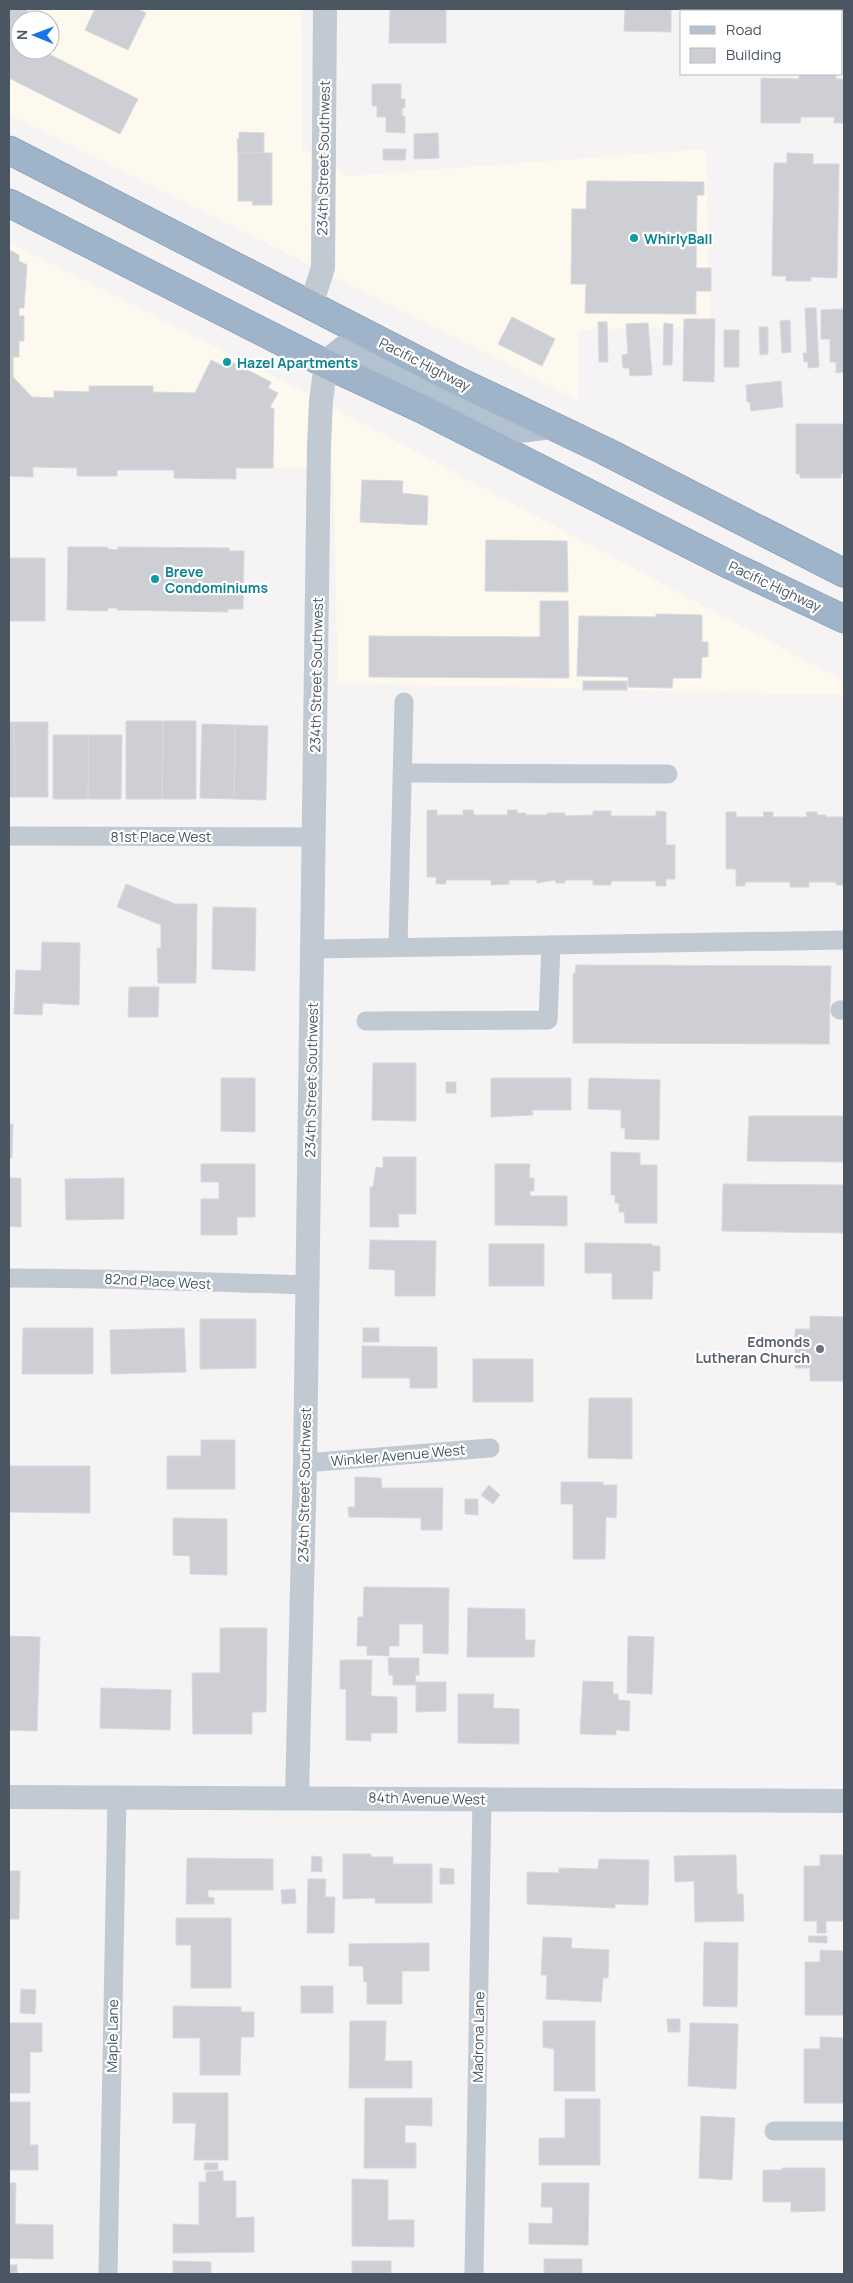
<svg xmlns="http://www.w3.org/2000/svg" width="853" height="2283" font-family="Manrope,sans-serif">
	<rect width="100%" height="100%" fill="#f5f3f3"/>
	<g fill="#fdf9ef" fill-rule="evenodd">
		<path d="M 9,9 L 301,9 L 302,149 L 349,176 L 706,149 L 710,326 L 579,330 L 578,400 L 9,114 ZM 20,20 L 50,20 L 50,50 L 20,50 Z"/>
		<path d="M 9,242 L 310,395 L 844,681 L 844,695 L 338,683 L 333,468 L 9,468 Z"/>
	</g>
	<g fill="#cdcfd5" stroke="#d7d9de">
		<path d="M 9,9 L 28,9 L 25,15 L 35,20 L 20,20 L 20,50 L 41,50 L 138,99 L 120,134 L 9,78 Z"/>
		<path d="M 95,9 L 137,9 L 146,13 L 128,50 L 85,30 Z"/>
		<path d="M 390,9 L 446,9 L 446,43 L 389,43 Z"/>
		<path d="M 625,9 L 671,9 L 671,32 L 624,31 Z"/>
		<rect x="727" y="9" width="47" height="2"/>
		<path d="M 799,74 L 836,74 L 836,79 L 844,79 L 844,123 L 834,123 L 835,117 L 801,117 L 800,123 L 761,123 L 761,78 L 799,79 Z"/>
		<path d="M 372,84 L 401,84 L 401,99 L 405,99 L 405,108 L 402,108 L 402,116 L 405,116 L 405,133 L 386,132 L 386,117 L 377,117 L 377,106 L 372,106 Z"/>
		<path d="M 239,132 L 264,133 L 264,153 L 238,153 L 237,139 L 239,139 Z"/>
		<path d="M 438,133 L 439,158 L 414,159 L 414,134 Z"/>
		<path d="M 383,149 L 406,149 L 405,160 L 383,160 Z"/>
		<path d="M 238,153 L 272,153 L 272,205 L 252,205 L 253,201 L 238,201 Z"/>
		<path d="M 787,153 L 813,154 L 813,164 L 839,164 L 837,278 L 811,277 L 811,281 L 786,281 L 786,276 L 772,276 L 774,163 L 787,163 Z"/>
		<path d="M 587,181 L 704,182 L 704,195 L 697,195 L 696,268 L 711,268 L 711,291 L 696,291 L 696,314 L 585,313 L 586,284 L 571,284 L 572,209 L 586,209 Z"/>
		<path d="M 9,250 L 19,255 L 19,261 L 27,265 L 24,308 L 19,308 L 19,316 L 24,316 L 24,341 L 19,341 L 19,357 L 13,357 L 13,377 L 32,397 L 54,398 L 54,391 L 89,392 L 89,386 L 153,386 L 153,392 L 195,393 L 211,360 L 221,365 L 224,358 L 271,382 L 268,388 L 278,393 L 270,407 L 274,409 L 273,468 L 236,468 L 236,479 L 174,478 L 174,470 L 117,470 L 117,476 L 77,476 L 77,468 L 33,467 L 33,477 L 9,476 Z"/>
		<path d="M 805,308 L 816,308 L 819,367 L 808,368 L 808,362 L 804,362 L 803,353 L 807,353 Z"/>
		<path d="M 844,309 L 844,372 L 836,373 L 836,362 L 830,362 L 830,339 L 821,339 L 821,310 Z"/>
		<path d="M 512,317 L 555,339 L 542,366 L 498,344 Z"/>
		<path d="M 684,319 L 715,319 L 714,382 L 683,381 Z"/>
		<path d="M 790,320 L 791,352 L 782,353 L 780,321 Z"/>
		<path d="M 598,322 L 607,322 L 608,362 L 599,362 Z"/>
		<path d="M 648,323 L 652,375 L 630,376 L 629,368 L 623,368 L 622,355 L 628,354 L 626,324 Z"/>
		<path d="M 664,323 L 673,324 L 672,365 L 663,365 Z"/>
		<path d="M 759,327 L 768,327 L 768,354 L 760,355 Z"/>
		<rect x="724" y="330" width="15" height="37"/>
		<path d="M 781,381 L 783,407 L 751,411 L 750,402 L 747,402 L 746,385 Z"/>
		<path d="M 796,424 L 844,424 L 844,474 L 841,474 L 841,478 L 800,478 L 800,474 L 796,474 Z"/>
		<path d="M 362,480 L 403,481 L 402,493 L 428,496 L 427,525 L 360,522 Z"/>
		<path d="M 486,540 L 567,541 L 568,592 L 485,591 Z"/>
		<path d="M 68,547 L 108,547 L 108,549 L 118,550 L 118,547 L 229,548 L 229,551 L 244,551 L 243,609 L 228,609 L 228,612 L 117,610 L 117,608 L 108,608 L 108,611 L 67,610 Z"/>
		<rect x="9" y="558" width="36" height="63"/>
		<path d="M 540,601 L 568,601 L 569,678 L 369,677 L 369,636 L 540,637 Z"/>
		<path d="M 656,614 L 702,615 L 702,642 L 708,642 L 708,657 L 702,657 L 701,678 L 673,678 L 672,688 L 628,687 L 628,677 L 577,676 L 579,616 L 656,617 Z"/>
		<rect x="583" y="681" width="44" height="9"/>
		<path d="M 126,721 L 163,721 L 162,799 L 126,799 Z"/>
		<path d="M 163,721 L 196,721 L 196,799 L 162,799 Z"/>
		<path d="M 9,722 L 14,722 L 15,797 L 9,797 Z"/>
		<path d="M 14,722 L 48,722 L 48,797 L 15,797 Z"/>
		<path d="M 202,724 L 235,725 L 234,799 L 200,798 Z"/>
		<path d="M 235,725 L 268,726 L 266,800 L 234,799 Z"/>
		<path d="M 53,735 L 89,735 L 88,799 L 53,799 Z"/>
		<path d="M 89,735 L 122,735 L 121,799 L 88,799 Z"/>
		<path d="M 427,810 L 437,810 L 437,815 L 463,815 L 463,810 L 473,810 L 474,815 L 507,815 L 508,810 L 517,810 L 517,813 L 526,813 L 526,815 L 547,815 L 547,813 L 565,813 L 565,816 L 593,815 L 593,811 L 611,811 L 611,816 L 656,816 L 656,811 L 666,812 L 666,845 L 675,845 L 675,879 L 666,879 L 666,886 L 656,886 L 656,881 L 611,881 L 611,885 L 593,885 L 593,880 L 565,880 L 565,883 L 556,883 L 555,880 L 537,883 L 537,880 L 509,880 L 509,884 L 491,885 L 491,880 L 446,880 L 446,884 L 436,884 L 436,877 L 427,877 Z"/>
		<path d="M 726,812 L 736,812 L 736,817 L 764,817 L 763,812 L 773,812 L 773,817 L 807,817 L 806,812 L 817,812 L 817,815 L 826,815 L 826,817 L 844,817 L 844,885 L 836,885 L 836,882 L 809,882 L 809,887 L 790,887 L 790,882 L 745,882 L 745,886 L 736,886 L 736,869 L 726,869 Z"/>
		<path d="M 126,884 L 175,904 L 197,904 L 196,983 L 158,983 L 157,948 L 161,948 L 161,925 L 117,907 Z"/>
		<path d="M 213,907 L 256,908 L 255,971 L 212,969 Z"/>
		<path d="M 42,942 L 80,943 L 79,1005 L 43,1003 L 42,1015 L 14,1014 L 16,970 L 41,971 Z"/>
		<path d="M 576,965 L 831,966 L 829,1044 L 573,1043 L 573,974 L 575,974 Z"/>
		<path d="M 129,987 L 159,987 L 158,1017 L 128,1017 Z"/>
		<path d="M 373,1063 L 416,1063 L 416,1121 L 372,1120 Z"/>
		<path d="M 221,1078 L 255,1078 L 255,1132 L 221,1131 Z"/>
		<path d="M 491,1078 L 571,1078 L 571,1110 L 532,1110 L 533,1115 L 491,1117 Z"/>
		<path d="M 589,1078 L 660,1080 L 659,1140 L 625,1139 L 625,1128 L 621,1128 L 621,1110 L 588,1109 Z"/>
		<rect x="446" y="1082" width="10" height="11"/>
		<path d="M 749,1116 L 844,1116 L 844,1162 L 747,1161 Z"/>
		<path d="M 9,1124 L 13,1124 L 12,1158 L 9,1158 Z"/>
		<path d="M 611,1152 L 640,1153 L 640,1165 L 657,1165 L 657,1223 L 625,1223 L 624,1212 L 619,1212 L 619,1203 L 615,1203 L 615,1195 L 611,1195 Z"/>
		<path d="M 383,1157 L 416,1157 L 416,1214 L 398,1214 L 399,1227 L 370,1227 L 370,1187 L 373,1187 L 376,1167 L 383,1168 Z"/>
		<path d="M 201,1164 L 255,1164 L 255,1217 L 237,1217 L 237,1235 L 201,1235 L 201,1199 L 219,1199 L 219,1182 L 201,1182 Z"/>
		<path d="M 495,1164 L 530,1164 L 529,1178 L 534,1178 L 534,1191 L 530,1191 L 530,1196 L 567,1196 L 567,1226 L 495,1225 Z"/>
		<path d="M 9,1178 L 21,1178 L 21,1227 L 9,1226 Z"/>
		<path d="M 124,1178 L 124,1219 L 66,1220 L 65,1179 Z"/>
		<path d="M 723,1184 L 844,1185 L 844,1233 L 722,1231 Z"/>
		<path d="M 370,1240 L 436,1241 L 435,1296 L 395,1296 L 395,1270 L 369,1269 Z"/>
		<path d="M 585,1243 L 652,1244 L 652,1246 L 660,1246 L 660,1271 L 653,1271 L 652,1299 L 612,1299 L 612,1273 L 585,1273 Z"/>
		<rect x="489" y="1244" width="55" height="42"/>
		<path d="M 810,1316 L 844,1317 L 844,1381 L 810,1381 L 810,1368 L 795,1368 L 795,1329 L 810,1329 Z"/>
		<path d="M 200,1319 L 256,1319 L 256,1368 L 200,1369 Z"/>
		<path d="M 23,1328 L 93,1328 L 93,1374 L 22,1374 Z"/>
		<path d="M 184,1328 L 186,1372 L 111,1374 L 110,1330 Z"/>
		<rect x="363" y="1328" width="16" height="14"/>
		<path d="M 362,1346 L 437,1347 L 437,1388 L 410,1388 L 410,1378 L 362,1378 Z"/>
		<rect x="473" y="1359" width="60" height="43"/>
		<path d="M 589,1398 L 632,1398 L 632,1459 L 588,1458 Z"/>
		<path d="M 201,1440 L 235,1440 L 235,1489 L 167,1489 L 167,1456 L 201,1456 Z"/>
		<path d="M 9,1466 L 90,1466 L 90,1513 L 9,1512 Z"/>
		<path d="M 355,1477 L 381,1478 L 382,1488 L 443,1488 L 442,1530 L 421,1530 L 421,1518 L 349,1517 L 348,1507 L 355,1507 Z"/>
		<path d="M 561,1482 L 603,1482 L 603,1485 L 617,1485 L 616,1518 L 606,1517 L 605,1559 L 573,1559 L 573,1504 L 561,1504 Z"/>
		<path d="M 489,1485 L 500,1495 L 493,1504 L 481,1495 Z"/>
		<path d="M 465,1499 L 478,1499 L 478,1515 L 465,1514 Z"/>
		<path d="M 173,1518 L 227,1519 L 227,1575 L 190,1574 L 190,1556 L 173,1555 Z"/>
		<path d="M 364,1587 L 449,1588 L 448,1654 L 423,1653 L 423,1624 L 399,1624 L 399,1646 L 389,1646 L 389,1656 L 367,1655 L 367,1646 L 357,1646 L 358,1617 L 363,1617 Z"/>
		<path d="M 468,1608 L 525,1609 L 525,1640 L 535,1640 L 534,1657 L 467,1657 Z"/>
		<path d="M 220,1628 L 267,1628 L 266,1712 L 252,1712 L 252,1734 L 193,1734 L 192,1673 L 220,1673 Z"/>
		<path d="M 9,1636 L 40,1637 L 37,1731 L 9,1730 Z"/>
		<path d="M 628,1636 L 654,1637 L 652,1694 L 627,1693 Z"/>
		<path d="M 388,1658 L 419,1658 L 419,1675 L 415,1675 L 416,1682 L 446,1682 L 446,1711 L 416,1712 L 416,1685 L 393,1685 L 393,1675 L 389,1675 Z"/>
		<path d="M 340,1660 L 372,1660 L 371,1696 L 397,1697 L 397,1733 L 371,1733 L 371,1741 L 346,1740 L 346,1689 L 340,1689 Z"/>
		<path d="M 583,1681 L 613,1682 L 613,1694 L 618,1694 L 618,1700 L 630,1701 L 629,1731 L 616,1730 L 616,1735 L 580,1734 Z"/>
		<path d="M 101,1688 L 171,1690 L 170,1730 L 100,1728 Z"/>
		<path d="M 458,1694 L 494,1694 L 493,1708 L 519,1709 L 519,1744 L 458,1743 Z"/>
		<path d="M 343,1854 L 371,1854 L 371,1857 L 393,1857 L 393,1864 L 432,1864 L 432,1903 L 375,1903 L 375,1898 L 343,1899 Z"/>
		<path d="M 736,1855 L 737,1894 L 743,1894 L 744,1921 L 695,1922 L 694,1881 L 675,1882 L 674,1856 Z"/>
		<path d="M 820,1855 L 844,1855 L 844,1921 L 826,1921 L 826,1933 L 817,1933 L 817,1921 L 804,1921 L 804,1866 L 820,1866 Z"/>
		<path d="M 312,1856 L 322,1857 L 322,1872 L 311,1871 Z"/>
		<path d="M 187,1858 L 273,1859 L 273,1890 L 208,1890 L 208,1897 L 214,1898 L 214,1904 L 186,1904 Z"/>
		<path d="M 599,1859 L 649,1860 L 648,1905 L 615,1904 L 615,1908 L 527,1904 L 527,1872 L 559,1873 L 559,1868 L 598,1869 Z"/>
		<path d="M 440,1868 L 454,1869 L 454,1884 L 440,1884 Z"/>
		<path d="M 9,1871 L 20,1871 L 19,1919 L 9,1919 Z"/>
		<path d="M 308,1879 L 326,1879 L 325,1897 L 335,1897 L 334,1933 L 307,1933 Z"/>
		<path d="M 295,1889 L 296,1903 L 282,1904 L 281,1890 Z"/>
		<path d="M 176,1918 L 231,1918 L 231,1988 L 191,1988 L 191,1945 L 176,1945 Z"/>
		<path d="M 809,1936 L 827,1936 L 827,1943 L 808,1942 Z"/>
		<path d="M 543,1937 L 572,1938 L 571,1948 L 609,1950 L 608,1978 L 603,1978 L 601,2002 L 546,1999 L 547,1975 L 541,1975 Z"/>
		<path d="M 704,1942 L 738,1943 L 737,2007 L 703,2006 Z"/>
		<path d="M 429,1943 L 429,1971 L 402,1971 L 402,2004 L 367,2004 L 367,1982 L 364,1982 L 363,1966 L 349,1966 L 349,1944 Z"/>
		<path d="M 820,1950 L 844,1951 L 844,2015 L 805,2015 L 805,1962 L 820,1962 Z"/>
		<rect x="301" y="1986" width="32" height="27"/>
		<path d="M 21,1989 L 36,1990 L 35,2014 L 20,2013 Z"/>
		<path d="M 173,2006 L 241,2007 L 241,2012 L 254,2012 L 254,2037 L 241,2037 L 240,2075 L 200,2075 L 200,2038 L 173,2038 Z"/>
		<path d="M 667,2019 L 680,2019 L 680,2032 L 668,2032 Z"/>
		<path d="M 350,2021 L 386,2021 L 385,2061 L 412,2061 L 412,2088 L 349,2088 Z"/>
		<path d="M 543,2021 L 595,2021 L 595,2091 L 554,2091 L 554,2049 L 543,2047 Z"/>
		<path d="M 9,2023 L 42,2023 L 42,2052 L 30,2052 L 30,2093 L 9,2093 Z"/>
		<path d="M 690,2023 L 738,2024 L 736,2089 L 688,2086 Z"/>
		<path d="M 820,2037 L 844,2038 L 844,2103 L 804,2103 L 804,2049 L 820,2049 Z"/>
		<path d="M 173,2093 L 228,2093 L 228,2160 L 194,2160 L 196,2123 L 173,2123 Z"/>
		<path d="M 365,2098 L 432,2098 L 432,2126 L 405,2125 L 405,2143 L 416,2143 L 416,2168 L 364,2168 Z"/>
		<path d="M 565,2099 L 600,2099 L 600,2165 L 539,2165 L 539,2138 L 565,2138 Z"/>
		<path d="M 9,2102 L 30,2102 L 30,2145 L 38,2145 L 38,2170 L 9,2170 Z"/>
		<path d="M 701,2116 L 735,2118 L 732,2180 L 699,2178 Z"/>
		<path d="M 205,2163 L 218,2163 L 218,2170 L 204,2170 Z"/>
		<path d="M 782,2168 L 825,2168 L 825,2211 L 791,2212 L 791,2202 L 763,2202 L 763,2170 L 782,2170 Z"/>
		<path d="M 223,2171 L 223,2181 L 236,2181 L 236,2218 L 254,2217 L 254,2252 L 173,2253 L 173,2224 L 199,2225 L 199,2182 L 206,2182 L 206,2172 Z"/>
		<path d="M 352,2179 L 388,2180 L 388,2220 L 414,2220 L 414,2247 L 352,2246 Z"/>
		<path d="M 9,2183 L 16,2183 L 15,2224 L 53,2225 L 53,2259 L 9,2258 Z"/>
		<path d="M 542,2183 L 589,2183 L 588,2245 L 529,2244 L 529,2223 L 552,2224 L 553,2207 L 541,2207 Z"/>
		<rect x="544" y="2259" width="38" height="15"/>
		<path d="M 173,2261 L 211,2262 L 211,2274 L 173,2274 Z"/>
		<rect x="352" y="2261" width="39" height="13"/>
		<rect x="9" y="2265" width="8" height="9"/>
	</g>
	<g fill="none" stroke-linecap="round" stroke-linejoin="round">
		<defs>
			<g id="trunk">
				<path d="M 9,150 L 450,377 L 605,451 L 844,573"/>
				<path d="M 9,203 L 326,364 L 422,409 L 732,566 L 844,619"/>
			</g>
		</defs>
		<use href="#trunk" stroke="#7690ad" stroke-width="29"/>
		<g stroke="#c1cad2" stroke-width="19">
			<path d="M 402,773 L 668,774"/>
			<path d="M 9,836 L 314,837"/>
			<path d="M 398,947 L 404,702"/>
			<path d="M 313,949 L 844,940"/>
			<path d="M 840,1010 L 844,1010"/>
			<path d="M 366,1021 L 548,1020 L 551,945"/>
			<path d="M 9,1278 C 109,1278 208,1282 307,1285"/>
			<path d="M 305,1463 L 490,1448"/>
			<path d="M 774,2131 L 844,2131"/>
			<path d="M 108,2274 L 117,1797"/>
			<path d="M 474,2274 L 482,1799"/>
		</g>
		<g stroke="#c1cad2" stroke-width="24">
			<path d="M 311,305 L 323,268 L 325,9"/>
			<path d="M 9,1797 L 844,1801"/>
			<path d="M 297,1797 L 305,1463 L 319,446 L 321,401 L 326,364"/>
		</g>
		<path stroke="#b3c2d1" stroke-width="28" d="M 326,364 L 346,348 L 519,429 L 551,425"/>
		<use href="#trunk" stroke="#9fb4c9" stroke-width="28"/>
	</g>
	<g fill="#0f9aa8" stroke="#fff" stroke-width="2">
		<circle cx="634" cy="238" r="5"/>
		<circle cx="227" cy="362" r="5"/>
		<circle cx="155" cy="579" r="5"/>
	</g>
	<circle fill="#6b7280" stroke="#fff" stroke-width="2" cx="820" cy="1349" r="5"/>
	<g text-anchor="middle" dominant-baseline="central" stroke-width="4.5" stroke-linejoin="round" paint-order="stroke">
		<g font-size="14" fill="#4a5661" stroke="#fff">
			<text transform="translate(323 158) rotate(-89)">234th Street Southwest</text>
			<text transform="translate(425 364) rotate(27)">Pacific Highway</text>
			<text transform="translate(775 586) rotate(25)">Pacific Highway</text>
			<text transform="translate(316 675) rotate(-89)">234th Street Southwest</text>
			<text x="161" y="836">81st Place West</text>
			<text transform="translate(311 1080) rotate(-89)">234th Street Southwest</text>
			<text transform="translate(158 1281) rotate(3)">82nd Place West</text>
			<text transform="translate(398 1455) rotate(-5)">Winkler Avenue West</text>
			<text transform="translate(304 1485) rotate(-89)">234th Street Southwest</text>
			<text transform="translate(427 1798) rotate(1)">84th Avenue West</text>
			<text transform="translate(112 2036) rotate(-89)">Maple Lane</text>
			<text transform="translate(478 2037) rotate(-89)">Madrona Lane</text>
		</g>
		<g font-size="14" font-weight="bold" fill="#0d838f" stroke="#fff" text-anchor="start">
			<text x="644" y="238">WhirlyBall</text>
			<text x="237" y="362">Hazel Apartments</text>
			<text x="165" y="571">Breve<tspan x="165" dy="16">Condominiums</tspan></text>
		</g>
		<g font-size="14" font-weight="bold" fill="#5b616d" stroke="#fff" text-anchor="end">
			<text x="810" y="1341">Edmonds<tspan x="810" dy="16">Lutheran Church</tspan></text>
		</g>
	</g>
	<rect width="853" height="2283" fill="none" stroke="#4a5661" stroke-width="20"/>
	<rect x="680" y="10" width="162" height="65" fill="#ffffff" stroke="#b7bbc0"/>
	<rect x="690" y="26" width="25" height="8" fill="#b3c2d1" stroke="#b7bbc0"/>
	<text x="726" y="35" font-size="15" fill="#4a5661">Road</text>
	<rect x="690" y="48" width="25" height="15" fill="#cdcfd5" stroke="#b7bbc0"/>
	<text x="726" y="60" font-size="15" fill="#4a5661">Building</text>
	<g transform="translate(35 35) rotate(271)"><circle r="24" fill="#ffffff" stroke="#b7bbc0"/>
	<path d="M0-4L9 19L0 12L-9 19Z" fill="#1a73e8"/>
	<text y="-8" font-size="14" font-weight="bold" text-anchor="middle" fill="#4a5661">N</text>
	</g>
</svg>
